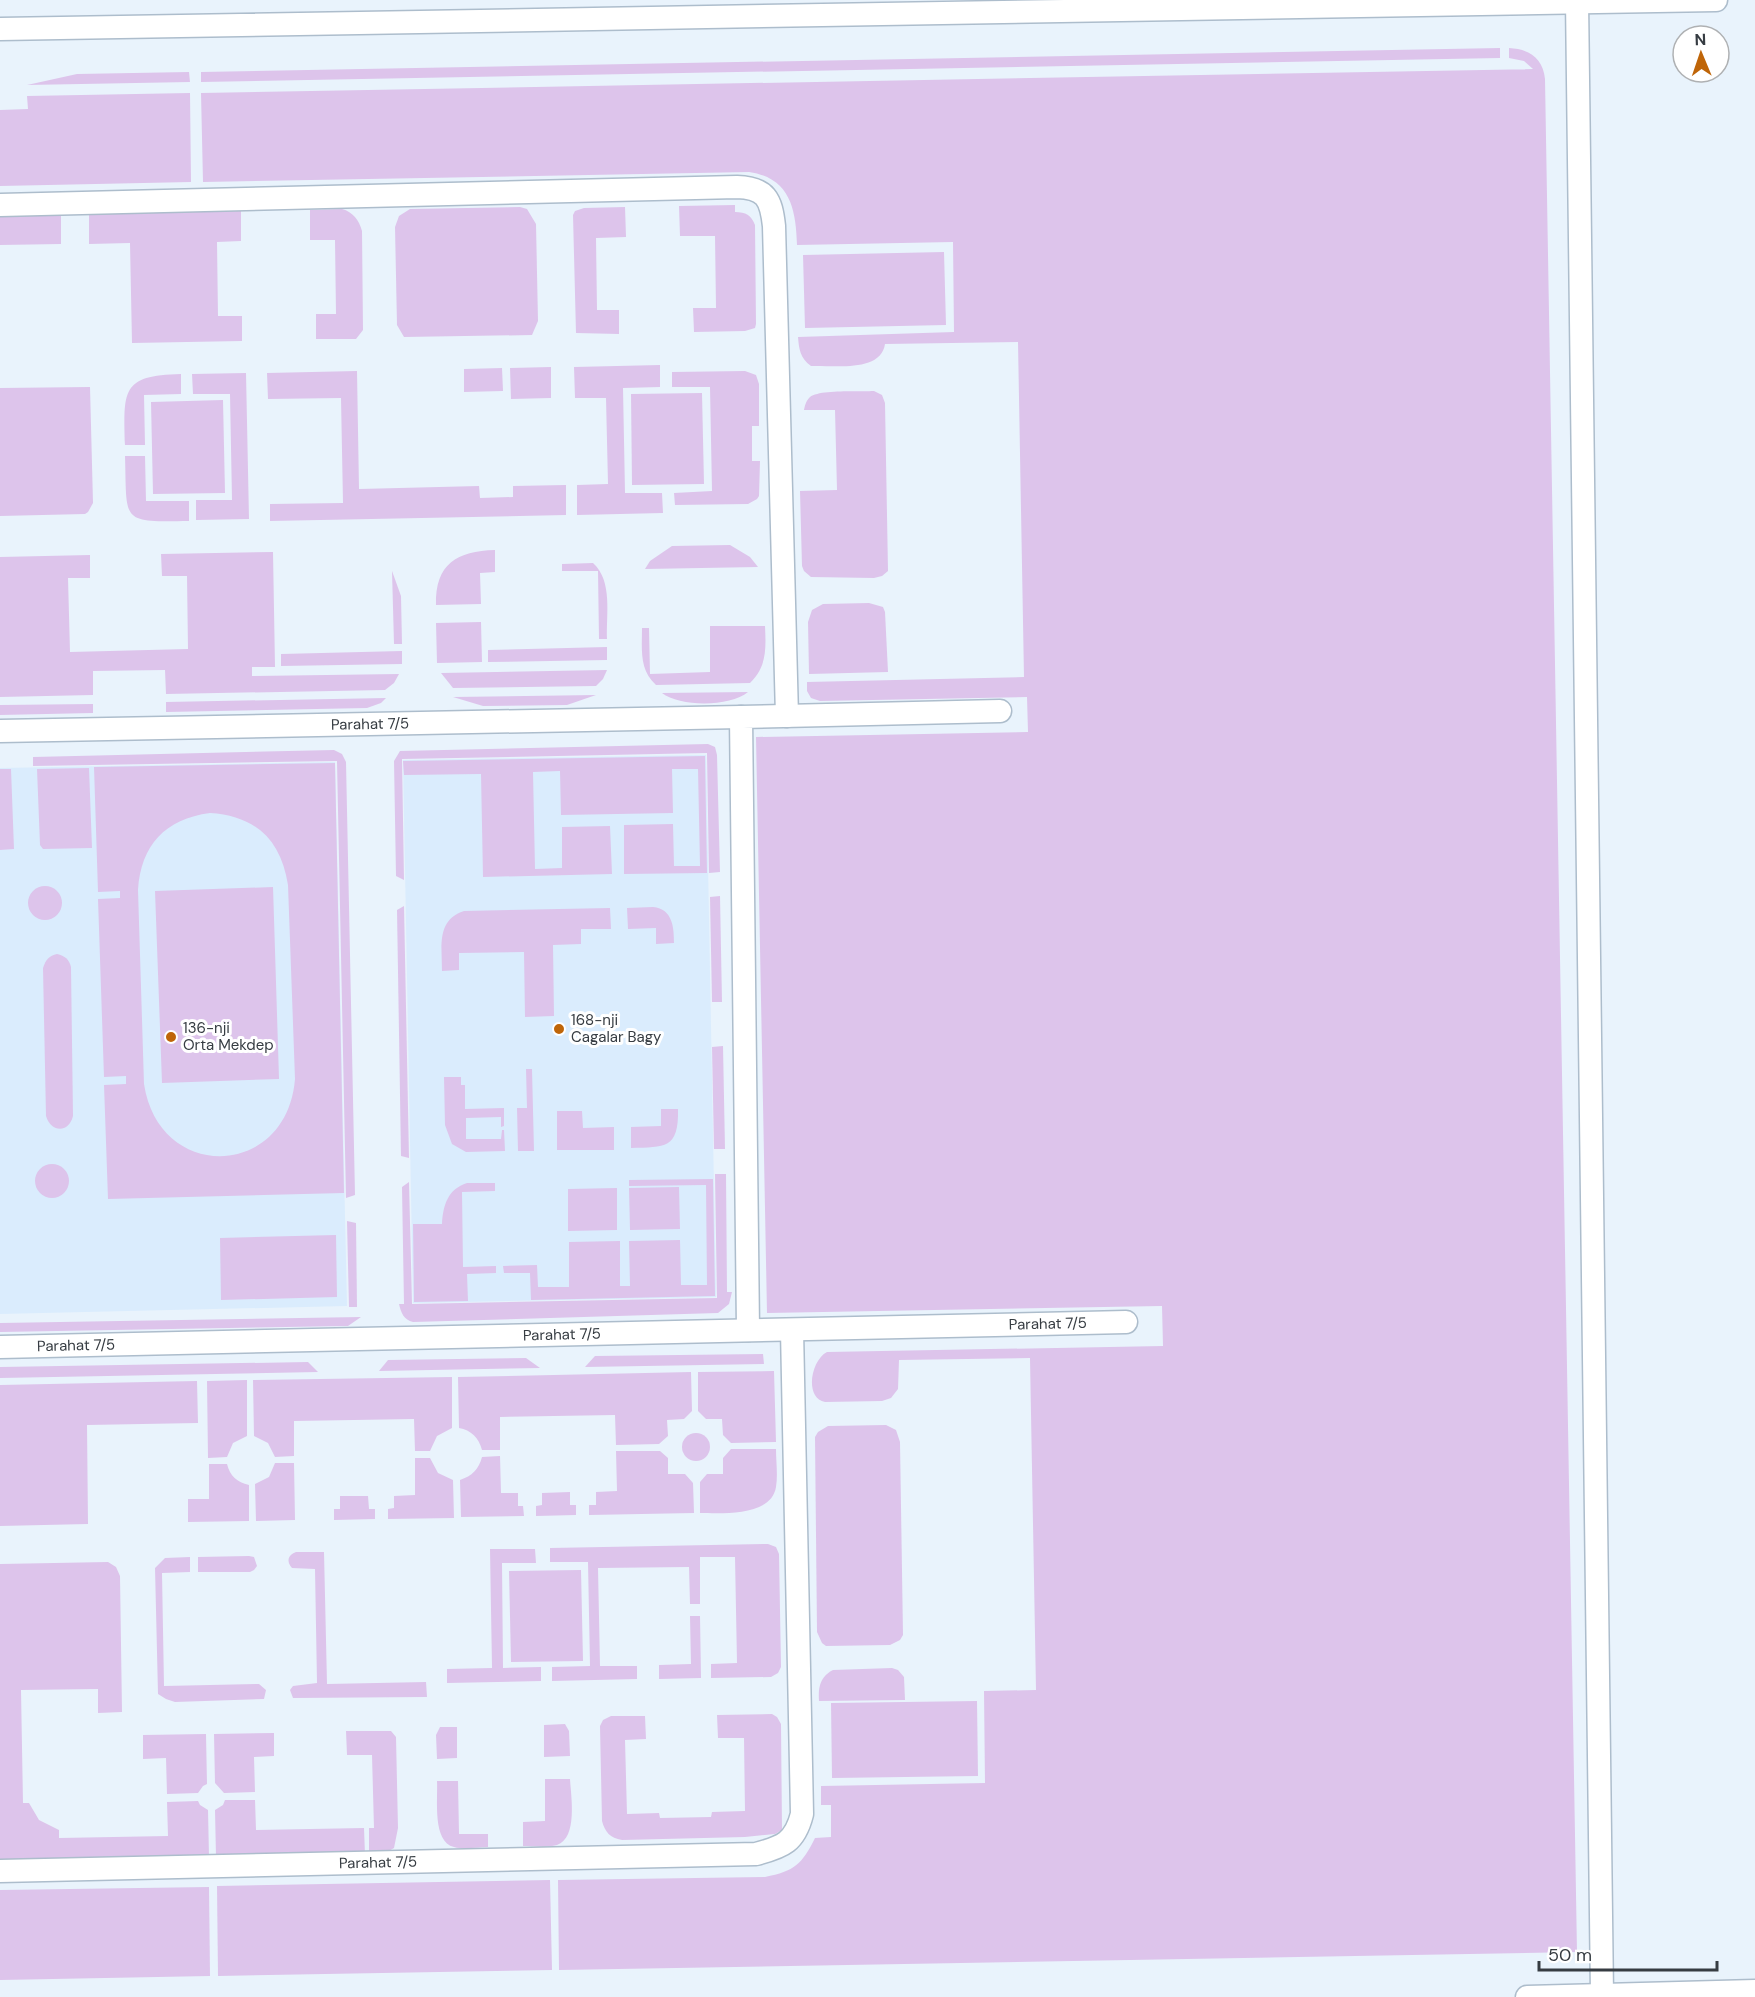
<svg xmlns="http://www.w3.org/2000/svg" width="1755" height="1997" font-family="'DM Sans',sans-serif">
	<rect width="100%" height="100%" fill="#e9f3fc"/>
	<g fill="#daecfd">
		<path d="M 706,755 L 716,1297 L 413,1303 L 403,760 Z"/>
		<path d="M 335,762 L 347,1306 L 0,1314 L 0,768 Z"/>
	</g>
	<g fill="#ddc4eb" fill-rule="evenodd">
		<path d="M 1500,48 L 1500,58 L 201,82 L 201,72 Z"/>
		<path d="M 1509,48 C 1529,49 1543,58 1545,79 L 1577,1952 L 559,1970 L 558,1880 L 765,1877 C 795,1871 802,1864 815,1838 L 831,1837 L 831,1805 L 821,1805 L 821,1786 L 985,1783 L 984,1691 L 1036,1690 L 1030,1358 L 899,1360 L 898,1389 L 891,1398 L 882,1401 L 825,1402 C 804,1398 811,1360 827,1352 L 1163,1346 L 1162,1306 L 767,1313 L 756,737 L 1028,732 L 1027,697 L 820,701 L 811,698 L 807,691 L 807,682 L 1024,677 L 1018,342 L 885,344 C 881,373 833,365 811,366 C 800,358 799,349 798,337 L 954,332 L 953,242 L 797,245 C 796,209 790,178 749,172 L 203,182 L 201,93 L 1533,69 L 1524,61 L 1509,58 Z"/>
		<path d="M 189,72 L 190,82 L 27,85 L 77,74 Z"/>
		<path d="M 190,93 L 191,182 L 0,186 L 0,110 L 28,109 L 27,96 Z"/>
		<path d="M 735,205 L 735,212 C 746,212 751,215 755,225 L 756,324 L 755,328 L 745,331 L 694,332 L 693,308 L 716,308 L 715,236 L 680,236 L 679,206 Z"/>
		<path d="M 520,207 L 527,209 L 536,224 L 538,321 L 532,335 L 404,337 L 397,325 L 395,227 L 399,216 L 410,209 Z"/>
		<path d="M 625,207 L 626,237 L 596,238 L 597,310 L 619,310 L 619,334 L 576,333 L 573,215 L 575,211 L 584,208 Z"/>
		<path d="M 342,209 C 353,212 359,220 362,231 L 363,330 L 356,339 L 316,339 L 316,314 L 336,314 L 335,240 L 310,240 L 310,210 Z"/>
		<path d="M 241,211 L 241,241 L 217,242 L 218,316 L 242,316 L 242,341 L 132,343 L 130,243 L 89,244 L 89,213 Z"/>
		<path d="M 61,214 L 61,244 L 0,245 L 0,215 Z"/>
		<path d="M 944,252 L 946,325 L 805,328 L 803,255 Z"/>
		<path d="M 660,365 L 660,387 L 623,388 L 625,493 L 662,493 L 663,513 L 577,515 L 577,485 L 608,484 L 606,398 L 575,398 L 574,367 Z"/>
		<path d="M 551,367 L 551,398 L 511,399 L 510,368 Z"/>
		<path d="M 502,368 L 503,391 L 464,392 L 464,369 Z"/>
		<path d="M 357,371 L 359,489 L 479,486 L 480,498 L 513,497 L 513,486 L 566,485 L 566,515 L 270,521 L 270,504 L 343,503 L 341,398 L 268,399 L 267,373 Z"/>
		<path d="M 745,371 L 756,375 L 759,384 L 759,426 L 752,426 L 752,461 L 760,461 L 759,496 L 757,499 L 748,504 L 675,505 L 674,493 L 712,491 L 710,387 L 672,387 L 672,372 Z"/>
		<path d="M 246,373 L 249,519 L 196,520 L 196,500 L 232,500 L 230,394 L 193,394 L 192,374 Z"/>
		<path d="M 181,374 L 181,394 L 144,395 L 145,445 L 125,445 C 124,392 120,375 181,374 Z"/>
		<path d="M 90,387 L 93,503 L 88,512 L 85,514 L 0,516 L 0,388 Z"/>
		<path d="M 874,391 L 882,395 L 885,403 L 888,571 L 882,576 L 874,578 L 811,577 L 804,571 L 802,566 L 800,491 L 837,490 L 835,410 L 804,410 C 805,405 806,401 810,397 C 820,389 860,392 874,391 Z"/>
		<path d="M 702,393 L 704,484 L 632,485 L 631,394 Z"/>
		<path d="M 223,400 L 225,493 L 153,494 L 151,402 Z"/>
		<path d="M 125,456 L 145,456 L 146,501 L 189,501 L 189,521 C 120,522 127,523 125,456 Z"/>
		<path d="M 730,545 L 750,557 L 758,567 L 645,569 L 650,561 L 672,546 Z"/>
		<path d="M 495,550 L 495,572 L 480,573 L 481,604 L 436,605 C 435,564 457,551 495,550 Z"/>
		<path d="M 273,552 L 275,667 L 252,667 L 252,676 L 399,674 L 394,683 L 385,690 L 166,694 L 165,670 L 93,671 L 93,695 L 0,697 L 0,557 L 90,555 L 90,578 L 68,578 L 70,652 L 188,649 L 187,576 L 162,576 L 161,554 Z"/>
		<path d="M 593,563 C 613,581 606,615 607,639 L 599,639 L 598,571 L 562,571 L 562,564 Z"/>
		<path d="M 392,571 L 401,596 L 402,644 L 394,644 Z"/>
		<path d="M 869,603 L 883,607 L 885,612 L 888,672 L 809,674 L 808,622 L 812,610 L 823,604 Z"/>
		<path d="M 481,622 L 482,662 L 437,663 L 436,623 Z"/>
		<path d="M 710,626 L 765,626 C 766,648 767,667 750,683 L 656,685 C 639,670 642,649 642,628 L 649,628 L 650,674 L 710,672 Z"/>
		<path d="M 607,647 L 607,660 L 488,662 L 488,650 Z"/>
		<path d="M 402,651 L 402,664 L 281,666 L 281,654 Z"/>
		<path d="M 607,670 L 603,679 L 596,686 L 453,688 L 441,673 Z"/>
		<path d="M 748,692 C 730,707 680,707 662,693 Z"/>
		<path d="M 596,695 L 567,705 L 483,706 L 453,697 Z"/>
		<path d="M 386,698 L 381,703 L 367,708 L 166,712 L 166,702 Z"/>
		<path d="M 93,704 L 93,713 L 0,715 L 0,705 Z"/>
		<path d="M 708,744 L 715,747 L 717,755 L 720,872 L 709,873 L 707,753 L 402,759 L 404,880 L 396,876 L 394,761 L 400,751 Z"/>
		<path d="M 334,750 L 342,754 L 346,762 L 355,1195 L 346,1198 L 337,761 L 33,766 L 33,757 Z"/>
		<path d="M 705,756 L 707,873 L 624,874 L 624,825 L 673,824 L 674,866 L 700,866 L 698,769 L 672,769 L 673,813 L 561,815 L 560,771 L 533,772 L 535,869 L 562,868 L 562,827 L 610,826 L 612,874 L 483,877 L 481,774 L 404,775 L 403,761 Z"/>
		<path d="M 335,763 L 344,1193 L 108,1199 L 104,1085 L 126,1084 L 126,1076 L 104,1077 L 98,899 L 120,898 L 120,891 L 98,892 L 94,767 ZM 210,813 C 256,816 281,840 288,885 L 295,1079 C 287,1179 159,1183 144,1084 L 138,890 C 141,845 165,819 210,813 Z"/>
		<path d="M 89,768 L 92,848 L 43,849 L 40,845 L 37,769 Z"/>
		<path d="M 0,769 L 11,769 L 14,849 L 0,850 Z"/>
		<circle cx="45" cy="903" r="17"/>
		<path d="M 273,887 L 279,1079 L 162,1083 L 155,891 Z"/>
		<path d="M 720,896 L 722,1002 L 712,1002 L 710,897 Z"/>
		<path d="M 404,906 L 409,1158 L 401,1156 L 397,910 Z"/>
		<path d="M 653,907 C 673,909 674,928 674,943 L 656,944 L 656,928 L 628,929 L 627,908 Z"/>
		<path d="M 610,908 L 611,929 L 581,929 L 581,944 L 553,945 L 554,1016 L 525,1017 L 524,952 L 459,953 L 459,970 L 442,971 C 442,947 436,920 464,911 Z"/>
		<path d="M 57,954 C 65,956 69,959 71,967 L 73,1116 C 69,1133 51,1133 46,1116 L 43,968 C 46,959 49,956 57,954 Z"/>
		<path d="M 723,1046 L 725,1149 L 714,1149 L 712,1047 Z"/>
		<path d="M 526,1069 L 532,1069 L 534,1151 L 518,1151 L 517,1108 L 527,1108 Z"/>
		<path d="M 444,1077 L 461,1077 L 461,1085 L 465,1085 L 465,1109 L 504,1108 L 504,1126 L 501,1127 L 501,1117 L 466,1118 L 466,1139 L 501,1139 L 502,1130 L 504,1130 L 505,1151 L 466,1152 L 452,1144 L 445,1125 Z"/>
		<path d="M 661,1109 L 678,1109 C 679,1149 665,1147 631,1148 L 631,1127 L 661,1126 Z"/>
		<path d="M 557,1111 L 582,1111 L 583,1128 L 614,1127 L 614,1150 L 557,1150 Z"/>
		<circle cx="52" cy="1181" r="17"/>
		<path d="M 715,1174 L 726,1174 L 727,1292 L 732,1292 L 729,1304 L 718,1313 L 413,1322 C 404,1320 401,1313 399,1304 L 404,1304 L 402,1187 L 409,1182 L 412,1304 L 717,1298 Z"/>
		<path d="M 713,1179 L 715,1296 L 531,1300 L 530,1273 L 504,1273 L 503,1266 L 537,1265 L 538,1287 L 569,1287 L 569,1242 L 620,1241 L 620,1286 L 630,1286 L 629,1241 L 680,1240 L 681,1285 L 707,1285 L 706,1185 L 629,1186 L 629,1180 Z"/>
		<path d="M 467,1183 L 495,1183 L 495,1191 L 462,1192 L 463,1267 L 496,1266 L 496,1273 L 467,1274 L 468,1301 L 414,1302 L 413,1224 L 442,1224 C 443,1205 448,1189 467,1183 Z"/>
		<path d="M 679,1187 L 680,1229 L 630,1230 L 629,1188 Z"/>
		<path d="M 617,1188 L 617,1230 L 568,1231 L 568,1189 Z"/>
		<path d="M 347,1221 L 356,1223 L 357,1307 L 349,1307 Z"/>
		<path d="M 336,1235 L 337,1297 L 221,1300 L 220,1238 Z"/>
		<path d="M 361,1317 L 348,1326 L 0,1332 L 0,1323 Z"/>
		<path d="M 763,1354 L 764,1364 L 585,1367 L 595,1356 Z"/>
		<path d="M 526,1358 L 540,1368 L 379,1371 L 388,1360 Z"/>
		<path d="M 308,1362 L 318,1372 L 0,1378 L 0,1367 Z"/>
		<path d="M 774,1371 L 776,1442 L 731,1443 L 723,1435 L 722,1419 L 706,1419 L 698,1411 L 698,1372 Z"/>
		<path d="M 691,1372 L 692,1411 L 684,1419 L 667,1420 L 668,1436 L 659,1444 L 616,1445 L 615,1415 L 500,1417 L 500,1450 L 482,1450 C 479,1438 471,1430 459,1428 L 458,1377 Z"/>
		<path d="M 452,1377 L 452,1428 L 437,1436 L 430,1451 L 415,1451 L 414,1419 L 294,1421 L 294,1456 L 275,1457 L 268,1443 L 254,1436 L 253,1380 Z"/>
		<path d="M 247,1380 L 247,1436 L 233,1443 L 227,1457 L 208,1458 L 207,1381 Z"/>
		<path d="M 197,1381 L 198,1423 L 87,1425 L 88,1524 L 0,1526 L 0,1385 Z"/>
		<path d="M 886,1425 L 896,1430 L 900,1442 L 903,1635 L 900,1640 L 890,1645 L 826,1646 L 822,1643 L 817,1632 L 815,1437 L 818,1432 L 828,1426 Z"/>
		<circle cx="696" cy="1447" r="14"/>
		<path d="M 731,1449 L 776,1449 C 776,1461 778,1475 776,1487 C 771,1517 722,1513 700,1513 L 700,1482 L 707,1474 L 723,1474 L 723,1458 Z"/>
		<path d="M 616,1451 L 660,1451 L 668,1458 L 668,1474 L 685,1474 L 693,1483 L 694,1513 L 589,1515 L 589,1505 L 596,1505 L 596,1492 L 617,1491 Z"/>
		<path d="M 500,1456 L 501,1493 L 518,1493 L 518,1506 L 523,1506 L 524,1516 L 461,1517 L 460,1480 C 472,1476 479,1469 482,1457 Z"/>
		<path d="M 415,1458 L 430,1458 L 438,1473 L 453,1480 L 454,1518 L 388,1519 L 388,1509 L 394,1508 L 394,1496 L 415,1495 Z"/>
		<path d="M 275,1463 L 294,1463 L 295,1520 L 256,1521 L 255,1484 L 269,1477 Z"/>
		<path d="M 209,1464 L 227,1464 C 230,1476 237,1482 249,1485 L 249,1521 L 188,1522 L 188,1499 L 209,1499 Z"/>
		<path d="M 570,1492 L 570,1505 L 576,1505 L 576,1515 L 536,1516 L 536,1506 L 542,1505 L 542,1493 Z"/>
		<path d="M 340,1496 L 368,1496 L 369,1509 L 375,1509 L 375,1519 L 334,1520 L 334,1509 L 340,1509 Z"/>
		<path d="M 768,1544 L 776,1547 L 779,1554 L 781,1667 L 778,1673 L 771,1677 L 711,1678 L 711,1664 L 737,1663 L 735,1557 L 700,1557 L 700,1604 L 690,1604 L 689,1567 L 598,1568 L 600,1666 L 637,1666 L 637,1679 L 552,1681 L 552,1667 L 590,1666 L 588,1562 L 550,1562 L 550,1548 Z"/>
		<path d="M 490,1549 L 535,1549 L 536,1563 L 502,1563 L 503,1668 L 541,1667 L 541,1681 L 447,1683 L 447,1669 L 492,1668 Z"/>
		<path d="M 296,1552 L 324,1552 L 327,1684 L 426,1682 L 427,1697 L 293,1698 L 290,1690 L 293,1686 L 317,1683 L 315,1569 L 292,1568 C 286,1561 288,1555 296,1552 Z"/>
		<path d="M 249,1556 L 254,1557 L 257,1566 L 254,1570 L 250,1572 L 198,1572 L 198,1557 Z"/>
		<path d="M 190,1557 L 190,1572 L 162,1573 L 164,1686 L 259,1684 L 266,1690 L 264,1699 L 175,1702 L 166,1699 L 158,1694 L 155,1568 L 165,1558 Z"/>
		<path d="M 108,1562 L 116,1567 L 120,1576 L 122,1712 L 98,1713 L 98,1689 L 21,1690 L 23,1803 L 29,1803 L 39,1820 L 59,1830 L 59,1838 L 168,1836 L 167,1802 L 198,1801 L 200,1805 L 208,1810 L 209,1857 L 0,1861 L 0,1564 Z"/>
		<path d="M 581,1570 L 583,1661 L 511,1662 L 509,1571 Z"/>
		<path d="M 690,1616 L 700,1616 L 701,1678 L 659,1679 L 659,1665 L 691,1664 Z"/>
		<path d="M 892,1668 L 898,1670 L 904,1677 L 905,1700 L 819,1701 C 818,1687 820,1677 833,1670 Z"/>
		<path d="M 977,1701 L 978,1776 L 832,1778 L 831,1703 Z"/>
		<path d="M 772,1714 L 777,1717 L 781,1724 L 782,1830 L 775,1834 L 745,1837 L 622,1840 C 610,1838 605,1832 602,1821 L 600,1726 L 603,1720 L 611,1716 L 645,1716 L 646,1739 L 625,1740 L 627,1814 L 659,1813 L 660,1818 L 711,1817 L 712,1812 L 745,1811 L 744,1738 L 718,1738 L 717,1715 Z"/>
		<path d="M 565,1724 L 569,1731 L 570,1756 L 544,1757 L 544,1725 Z"/>
		<path d="M 440,1727 L 457,1727 L 457,1758 L 437,1759 L 436,1735 Z"/>
		<path d="M 346,1731 L 391,1731 L 396,1737 L 398,1828 L 394,1848 L 387,1852 L 369,1854 L 369,1828 L 374,1828 L 372,1755 L 347,1755 Z"/>
		<path d="M 274,1733 L 274,1756 L 254,1757 L 255,1792 L 224,1793 L 215,1783 L 214,1734 Z"/>
		<path d="M 206,1734 L 207,1784 L 203,1786 L 198,1793 L 167,1794 L 166,1758 L 143,1759 L 143,1735 Z"/>
		<path d="M 545,1779 L 570,1779 C 571,1796 578,1838 557,1845 C 547,1848 533,1846 523,1846 L 523,1822 L 545,1821 Z"/>
		<path d="M 437,1781 L 458,1781 L 459,1834 L 488,1834 L 488,1847 C 477,1847 464,1850 454,1847 C 432,1842 438,1799 437,1781 Z"/>
		<path d="M 225,1800 L 255,1800 L 256,1830 L 364,1828 L 365,1855 L 216,1857 L 215,1810 L 223,1805 Z"/>
		<path d="M 550,1880 L 552,1970 L 218,1976 L 217,1886 Z"/>
		<path d="M 209,1887 L 210,1976 L 0,1980 L 0,1890 Z"/>
	</g>
	<g fill="none" stroke-linecap="round" stroke-linejoin="round">
		<defs>
			<g id="minor">
				<path d="M 1577,0 L 1602,1995"/>
				<path d="M 0,29 L 1716,0"/>
				<path d="M 0,205 L 737,187 C 766,188 771,199 774,226 L 787,716"/>
				<path id="s1" d="M 0,731 L 741,717"/>
				<path d="M 748,1330 L 741,717 L 1000,711"/>
				<path id="s2" d="M 0,1347 L 1126,1322"/>
				<path id="s3" d="M 0,1871 L 756,1854 C 783,1847 795,1842 802,1814 L 792,1330"/>
				<path d="M 1527,1997 L 1755,1991"/>
			</g>
		</defs>
		<use href="#minor" stroke="#adbdcc" stroke-width="25"/>
		<use href="#minor" stroke="#fff" stroke-width="22"/>
	</g>
	<g fill="#bf6508" stroke="#fff" stroke-width="2">
		<circle cx="559" cy="1029" r="6"/>
		<circle cx="171" cy="1037" r="6"/>
	</g>
	<g text-anchor="middle" dominant-baseline="central" stroke-width="6" stroke-linejoin="round" paint-order="stroke">
		<g font-size="15" fill="#363c42" stroke="#fff">
			<text stroke="none"><textPath href="#s1" startOffset="370">Parahat 7/5</textPath></text>
			<text stroke="none"><textPath href="#s2" startOffset="1048">Parahat 7/5</textPath></text>
			<text stroke="none"><textPath href="#s2" startOffset="562">Parahat 7/5</textPath></text>
			<text stroke="none"><textPath href="#s2" startOffset="76">Parahat 7/5</textPath></text>
			<text stroke="none"><textPath href="#s3" startOffset="378">Parahat 7/5</textPath></text>
		</g>
		<g font-size="15" fill="#363c42" stroke="#fff" text-anchor="start">
			<text x="571" y="1020">168-nji<tspan x="571" dy="17">Cagalar Bagy</tspan></text>
			<text x="183" y="1028">136-nji<tspan x="183" dy="17">Orta Mekdep</tspan></text>
		</g>
	</g>
	<g transform="translate(1701 54) rotate(358)"><circle r="28" fill="#ffffff" stroke="#afb1b3" stroke-width="1.5"/>
	<path d="M0-4.5L10 22L0 15L-10 22Z" fill="#bf6508"/>
	<text y="-9" font-size="16" font-weight="bold" text-anchor="middle" fill="#363c42">N</text>
	</g>
	<path d="M1539 1961v9h178v-9" fill="none" stroke="#363c42" stroke-width="3"/>
	<text x="1548" y="1961" font-size="18" fill="#363c42" stroke="#ffffff" stroke-width="4.5" paint-order="stroke">50 m</text>
</svg>
